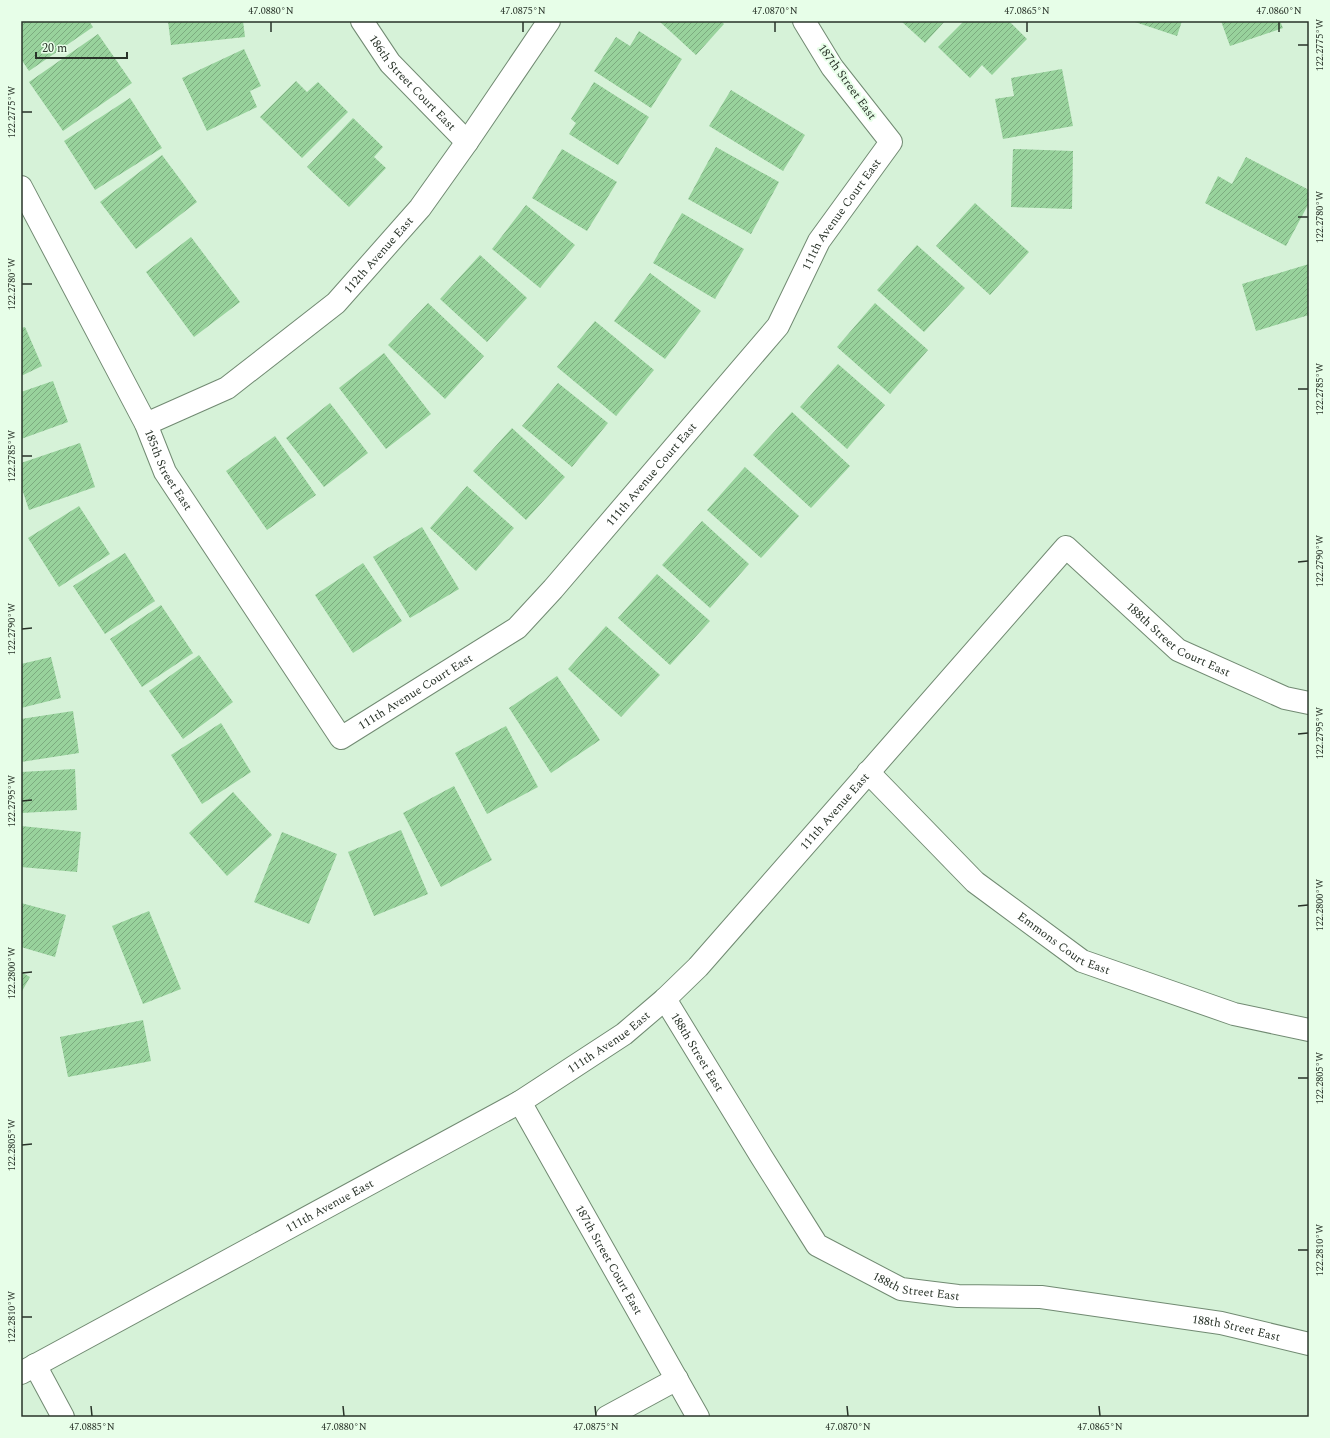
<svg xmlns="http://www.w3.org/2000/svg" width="1330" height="1438" font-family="Spectral,serif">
	<defs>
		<pattern id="building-hatch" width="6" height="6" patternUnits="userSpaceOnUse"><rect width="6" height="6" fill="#98d29c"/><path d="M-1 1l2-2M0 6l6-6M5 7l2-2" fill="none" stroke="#7cab7f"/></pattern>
	</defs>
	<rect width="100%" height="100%" fill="#d6f2d8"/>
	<g fill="url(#building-hatch)">
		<path d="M 21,21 L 89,21 L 93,27 L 29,71 L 21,59 Z"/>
		<path d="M 168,21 L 243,21 L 245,37 L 171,45 Z"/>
		<path d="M 659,21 L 721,21 L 724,24 L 696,55 Z"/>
		<path d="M 901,21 L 945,21 L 925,43 Z"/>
		<path d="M 964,21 L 1009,21 L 1027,39 L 992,75 L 982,65 L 970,78 L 938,47 Z"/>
		<path d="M 1132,21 L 1182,21 L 1177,36 Z"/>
		<path d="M 1221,21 L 1280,21 L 1283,28 L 1230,46 Z"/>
		<path d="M 639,31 L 682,59 L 651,108 L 594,71 L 616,37 L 630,46 Z"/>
		<path d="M 98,34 L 132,83 L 63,131 L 29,82 Z"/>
		<path d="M 244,49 L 261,86 L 250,91 L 257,107 L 207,131 L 182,78 Z"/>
		<path d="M 1062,69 L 1073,126 L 1003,139 L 995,99 L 1014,96 L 1011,78 Z"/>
		<path d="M 296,81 L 307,92 L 318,82 L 348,112 L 302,158 L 260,117 Z"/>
		<path d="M 594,82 L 649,117 L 618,165 L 569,134 L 576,123 L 571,119 Z"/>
		<path d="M 731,90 L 805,135 L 783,171 L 709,126 Z"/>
		<path d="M 130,98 L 162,148 L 95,190 L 64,141 Z"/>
		<path d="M 353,118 L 383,147 L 374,157 L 386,168 L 349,207 L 307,167 Z"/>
		<path d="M 716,147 L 779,182 L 751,234 L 688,199 Z"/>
		<path d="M 562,149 L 617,182 L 587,231 L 532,198 Z"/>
		<path d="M 1013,149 L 1073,151 L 1072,209 L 1011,207 Z"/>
		<path d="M 162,155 L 197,202 L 136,249 L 100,202 Z"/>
		<path d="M 1246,157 L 1309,190 L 1309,203 L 1286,246 L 1205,203 L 1218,176 L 1232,184 Z"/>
		<path d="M 975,203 L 1029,252 L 990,295 L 936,246 Z"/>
		<path d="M 526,205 L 575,245 L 540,288 L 492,249 Z"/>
		<path d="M 682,213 L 744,249 L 715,299 L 653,263 Z"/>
		<path d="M 191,237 L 240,302 L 194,337 L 146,272 Z"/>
		<path d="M 917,245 L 965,288 L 924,332 L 877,290 Z"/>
		<path d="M 480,255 L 527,298 L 487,342 L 440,299 Z"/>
		<path d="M 1309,264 L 1309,315 L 1256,331 L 1242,284 Z"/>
		<path d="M 650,273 L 701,311 L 665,359 L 614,321 Z"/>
		<path d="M 428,303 L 484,356 L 445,399 L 388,345 Z"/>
		<path d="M 875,303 L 928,350 L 890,394 L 837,347 Z"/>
		<path d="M 595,321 L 654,370 L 616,416 L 557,367 Z"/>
		<path d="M 25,327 L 42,366 L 21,376 L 21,328 Z"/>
		<path d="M 384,353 L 431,414 L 386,449 L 339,388 Z"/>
		<path d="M 838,364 L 885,405 L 847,449 L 800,407 Z"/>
		<path d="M 53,381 L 68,422 L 21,439 L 21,392 Z"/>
		<path d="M 558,383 L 608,423 L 572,467 L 522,426 Z"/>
		<path d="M 330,403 L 368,453 L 324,487 L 286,438 Z"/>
		<path d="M 792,412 L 850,466 L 811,508 L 753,455 Z"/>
		<path d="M 512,428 L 565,477 L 526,520 L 473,471 Z"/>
		<path d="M 275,436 L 316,495 L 267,530 L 226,471 Z"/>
		<path d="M 80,443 L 95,487 L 29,510 L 21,486 L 21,463 Z"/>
		<path d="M 745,467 L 799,516 L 761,558 L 707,510 Z"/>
		<path d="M 467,486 L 514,528 L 476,571 L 430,528 Z"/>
		<path d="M 79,506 L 110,554 L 59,587 L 28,538 Z"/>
		<path d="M 702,521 L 749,564 L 710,608 L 662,565 Z"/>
		<path d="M 422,527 L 459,589 L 410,618 L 373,557 Z"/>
		<path d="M 125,553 L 155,601 L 105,634 L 73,586 Z"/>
		<path d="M 363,563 L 402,621 L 353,653 L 315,595 Z"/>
		<path d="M 657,574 L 710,621 L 670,665 L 618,618 Z"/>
		<path d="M 161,605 L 193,653 L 142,687 L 110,639 Z"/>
		<path d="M 606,626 L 660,675 L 621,717 L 568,669 Z"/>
		<path d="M 199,655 L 233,702 L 183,739 L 149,691 Z"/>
		<path d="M 51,657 L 61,698 L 21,708 L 21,664 Z"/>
		<path d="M 557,676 L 600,740 L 551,773 L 509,708 Z"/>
		<path d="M 73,711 L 79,753 L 21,762 L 21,719 Z"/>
		<path d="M 221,723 L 251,772 L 202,804 L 171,755 Z"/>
		<path d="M 506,726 L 538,787 L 487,814 L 455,753 Z"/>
		<path d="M 75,769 L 77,810 L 21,813 L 21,772 Z"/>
		<path d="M 454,786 L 492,860 L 441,887 L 403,813 Z"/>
		<path d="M 233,792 L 272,835 L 227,876 L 189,833 Z"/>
		<path d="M 21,826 L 81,832 L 77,872 L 21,867 Z"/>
		<path d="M 401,830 L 428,894 L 374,916 L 348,852 Z"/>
		<path d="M 282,832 L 337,854 L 309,924 L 254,902 Z"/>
		<path d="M 21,903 L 66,915 L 55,957 L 21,947 Z"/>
		<path d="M 149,911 L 181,989 L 143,1004 L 112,926 Z"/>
		<path d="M 21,972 L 30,977 L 21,993 Z"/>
		<path d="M 143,1020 L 151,1061 L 68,1077 L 60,1037 Z"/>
	</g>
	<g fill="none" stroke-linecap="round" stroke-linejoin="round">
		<defs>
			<g id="minor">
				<path id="s1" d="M 362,21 L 390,63 L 467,142"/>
				<path id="s2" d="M 21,187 L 146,424 L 165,472 L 341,738 L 517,628 L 553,589 L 778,326 L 819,241 L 891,142 L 832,67 L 804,21"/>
				<path id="s3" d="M 146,424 L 227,388 L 336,303 L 420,208 L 467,142 L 549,21"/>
				<path id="s4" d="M 868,772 L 975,882 L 1082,961 L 1234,1014 L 1309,1030"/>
				<path id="s5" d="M 665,999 L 761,1156 L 817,1245 L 901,1289 L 958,1296 L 1041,1297 L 1221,1323 L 1309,1344"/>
				<path id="s6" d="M 520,1102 L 698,1417"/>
				<path d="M 35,1365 L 63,1417"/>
				<path id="s7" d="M 21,1373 L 520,1102 L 624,1034 L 665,999 L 698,967 L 1066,547 L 1178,650 L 1285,698 L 1309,703"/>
				<path d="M 607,1417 L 677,1379"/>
			</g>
		</defs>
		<use href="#minor" stroke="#718a72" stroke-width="24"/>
		<use href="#minor" stroke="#fff" stroke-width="22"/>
	</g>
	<path fill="none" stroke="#293329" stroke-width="1.5" d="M 271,22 L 271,32M 523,22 L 523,32M 775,22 L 775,32M 1027,22 L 1027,32M 1279,22 L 1279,32M 1298,45 L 1308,45M 22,112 L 32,112M 1298,217 L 1308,217M 22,284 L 32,284M 1298,389 L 1308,389M 22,456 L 32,456M 1298,562 L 1308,561M 22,629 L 32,628M 1298,734 L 1308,733M 22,801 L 32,800M 1298,906 L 1308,905M 22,973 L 32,972M 1298,1078 L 1308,1078M 22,1145 L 32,1144M 1298,1250 L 1308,1250M 22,1317 L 32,1317M 91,1406 L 92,1416M 343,1406 L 344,1416M 595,1406 L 596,1416M 847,1406 L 848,1416M 1099,1406 L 1100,1416"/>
	<g text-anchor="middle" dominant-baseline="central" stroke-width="4" stroke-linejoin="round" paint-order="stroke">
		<g font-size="12" fill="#293329" stroke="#e7fee8">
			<text stroke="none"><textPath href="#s1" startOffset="80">186th Street Court East</textPath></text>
			<text transform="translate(847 82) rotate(54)">187th Street East</text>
			<text stroke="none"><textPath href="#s2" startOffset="1374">111th Avenue Court East</textPath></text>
			<text stroke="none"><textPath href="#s3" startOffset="291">112th Avenue East</textPath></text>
			<text stroke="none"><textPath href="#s2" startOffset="319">185th Street East</textPath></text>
			<text stroke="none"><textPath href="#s2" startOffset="1050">111th Avenue Court East</textPath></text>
			<text stroke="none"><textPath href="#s7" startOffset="1497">188th Street Court East</textPath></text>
			<text stroke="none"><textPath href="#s2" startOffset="726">111th Avenue Court East</textPath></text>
			<text stroke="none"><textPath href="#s7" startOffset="999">111th Avenue East</textPath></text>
			<text stroke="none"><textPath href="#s4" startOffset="262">Emmons Court East</textPath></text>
			<text stroke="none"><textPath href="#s7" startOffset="675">111th Avenue East</textPath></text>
			<text stroke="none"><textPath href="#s5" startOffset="62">188th Street East</textPath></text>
			<text stroke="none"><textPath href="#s7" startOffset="351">111th Avenue East</textPath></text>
			<text stroke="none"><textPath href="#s6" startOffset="181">187th Street Court East</textPath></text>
			<text stroke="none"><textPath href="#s5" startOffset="398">188th Street East</textPath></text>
			<text stroke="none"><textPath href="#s5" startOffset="722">188th Street East</textPath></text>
		</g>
	</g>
	<rect width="1330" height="1438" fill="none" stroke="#e7fee8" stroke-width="44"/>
	<path d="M36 52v6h91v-6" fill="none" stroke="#293329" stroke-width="2"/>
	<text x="42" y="52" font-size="12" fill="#293329" stroke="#e7fee8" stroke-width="3" paint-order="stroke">20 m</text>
	<rect x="22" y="22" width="1286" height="1394" fill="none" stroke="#293329" stroke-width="1.5"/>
	<g font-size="10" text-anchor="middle" fill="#293329">
		<text x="271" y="14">47.0880°N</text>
		<text x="523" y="14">47.0875°N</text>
		<text x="775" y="14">47.0870°N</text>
		<text x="1027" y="14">47.0865°N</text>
		<text x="1279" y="14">47.0860°N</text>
		<text transform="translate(1319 45) rotate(-90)" y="4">122.2775°W</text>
		<text transform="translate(11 112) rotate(-90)" y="4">122.2775°W</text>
		<text transform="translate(1319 217) rotate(-90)" y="4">122.2780°W</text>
		<text transform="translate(11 284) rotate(-90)" y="4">122.2780°W</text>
		<text transform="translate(1319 389) rotate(-90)" y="4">122.2785°W</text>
		<text transform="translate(11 456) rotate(-90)" y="4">122.2785°W</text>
		<text transform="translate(1319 561) rotate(-90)" y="4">122.2790°W</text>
		<text transform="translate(11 629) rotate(-90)" y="4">122.2790°W</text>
		<text transform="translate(1319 733) rotate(-90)" y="4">122.2795°W</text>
		<text transform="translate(11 801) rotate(-90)" y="4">122.2795°W</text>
		<text transform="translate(1319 905) rotate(-90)" y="4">122.2800°W</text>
		<text transform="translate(11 973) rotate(-90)" y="4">122.2800°W</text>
		<text transform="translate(1319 1078) rotate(-90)" y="4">122.2805°W</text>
		<text transform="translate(11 1145) rotate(-90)" y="4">122.2805°W</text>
		<text transform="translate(1319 1250) rotate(-90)" y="4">122.2810°W</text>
		<text transform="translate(11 1317) rotate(-90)" y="4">122.2810°W</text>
		<text x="92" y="1430">47.0885°N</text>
		<text x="344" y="1430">47.0880°N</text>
		<text x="596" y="1430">47.0875°N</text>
		<text x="848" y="1430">47.0870°N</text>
		<text x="1100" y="1430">47.0865°N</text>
	</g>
</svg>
